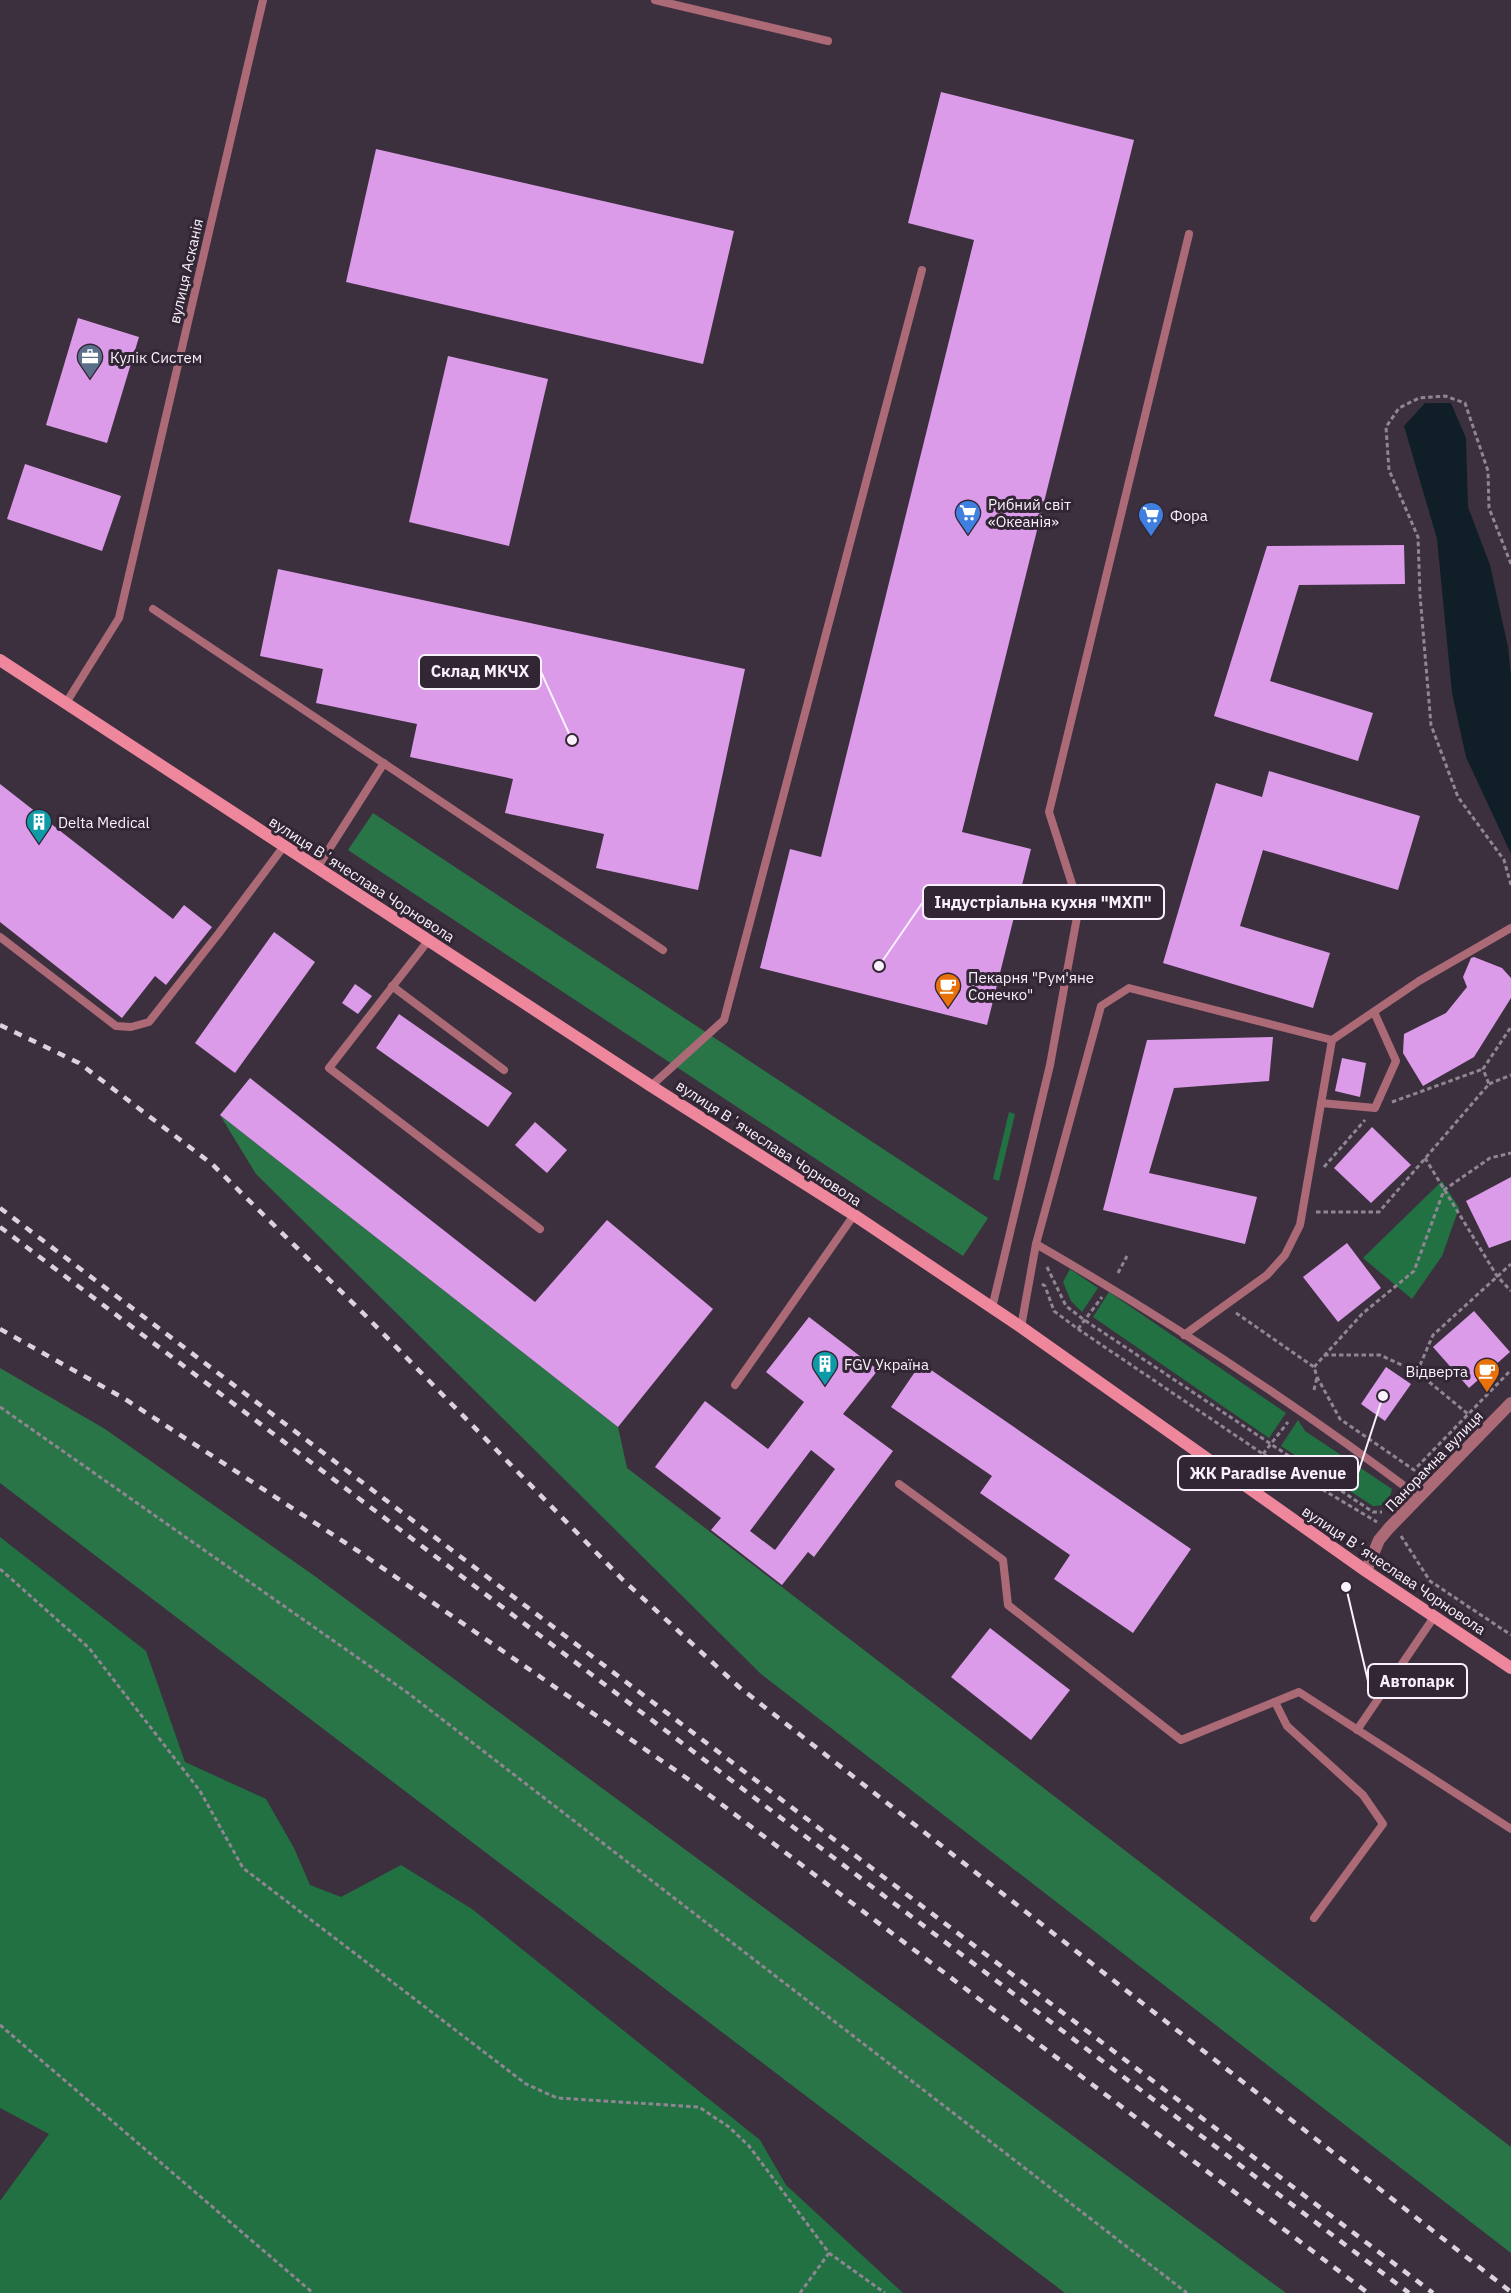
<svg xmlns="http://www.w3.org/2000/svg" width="1511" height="2293" font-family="'IBM Plex Sans',sans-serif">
	<rect width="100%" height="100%" fill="#3c303f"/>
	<g fill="#217143">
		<path d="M 1009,1112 L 1015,1114 L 999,1181 L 993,1179 Z"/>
		<path d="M 1442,1181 L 1459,1208 L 1442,1256 L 1412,1299 L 1363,1258 Z"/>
		<path d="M 1070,1269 L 1098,1288 L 1082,1312 L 1071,1301 L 1063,1282 Z"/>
		<path d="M 1109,1292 L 1286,1413 L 1269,1438 L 1093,1317 Z"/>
		<path d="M 1298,1420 L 1305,1431 L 1392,1489 C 1389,1502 1386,1506 1373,1506 L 1281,1446 Z"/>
		<path d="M 0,1537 L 146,1651 L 185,1762 L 266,1799 L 294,1848 L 310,1885 L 341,1897 L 401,1865 L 472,1909 L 760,2140 L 786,2185 L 903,2293 L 0,2293 L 0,2201 L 49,2134 L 0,2108 Z"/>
	</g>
	<g fill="#2a7548">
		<path d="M 373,813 L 988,1218 L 963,1256 L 348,850 Z"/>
		<path d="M 220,1115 L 618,1427 L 627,1468 L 1511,2147 L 1511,2253 L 761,1674 L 256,1174 Z"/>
		<path d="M 0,1368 L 105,1429 L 316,1577 L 1286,2293 L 1065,2293 L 0,1483 Z"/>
	</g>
	<path fill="#101f27" d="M 1425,403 L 1451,403 L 1466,438 L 1468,507 L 1490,565 L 1508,647 L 1511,676 L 1511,854 L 1466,757 L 1452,693 L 1437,539 L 1404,426 Z"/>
	<g fill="#dc9be9" fill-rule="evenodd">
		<path d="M 941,92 L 1134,140 L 962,832 L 1031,849 L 987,1025 L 760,968 L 790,849 L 821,857 L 974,240 L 908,223 Z"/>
		<path d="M 376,149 L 734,231 L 703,364 L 346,282 Z"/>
		<path d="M 78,318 L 139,337 L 107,443 L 46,425 Z"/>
		<path d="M 448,356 L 548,379 L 509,546 L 409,522 Z"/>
		<path d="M 25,464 L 121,496 L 102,551 L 7,519 Z"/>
		<path d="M 1404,545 L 1405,584 L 1299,585 L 1270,681 L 1373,713 L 1358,761 L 1214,716 L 1267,546 Z"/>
		<path d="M 278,569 L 745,669 L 698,890 L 596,868 L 604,834 L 505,813 L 513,779 L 410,757 L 417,724 L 316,703 L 323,669 L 260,656 Z"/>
		<path d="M 1269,771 L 1420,816 L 1398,890 L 1263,850 L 1240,926 L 1330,953 L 1313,1008 L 1163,963 L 1216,783 L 1262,797 Z"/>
		<path d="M 0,784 L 173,919 L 184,905 L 212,927 L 166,985 L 155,976 L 122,1018 L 0,922 Z"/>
		<path d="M 274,932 L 315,962 L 235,1073 L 195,1043 Z"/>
		<path d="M 1474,957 L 1502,968 L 1511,978 L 1511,998 L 1474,1057 L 1423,1086 L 1403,1053 L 1404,1034 L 1446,1013 L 1467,987 L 1463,977 L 1471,958 Z"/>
		<path d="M 355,984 L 372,996 L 358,1014 L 342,1003 Z"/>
		<path d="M 399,1014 L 512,1093 L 488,1127 L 376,1048 Z"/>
		<path d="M 1273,1037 L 1269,1081 L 1174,1088 L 1149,1173 L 1257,1197 L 1245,1244 L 1103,1210 L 1147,1040 Z"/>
		<path d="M 1342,1058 L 1366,1063 L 1360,1097 L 1335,1091 Z"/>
		<path d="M 250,1078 L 535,1302 L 607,1220 L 713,1309 L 618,1427 L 220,1115 Z"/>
		<path d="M 535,1122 L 567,1150 L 547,1173 L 515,1145 Z"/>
		<path d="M 1372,1127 L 1411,1165 L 1371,1203 L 1334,1168 Z"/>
		<path d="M 1511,1177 L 1511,1240 L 1489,1248 L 1466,1201 Z"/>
		<path d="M 1347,1243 L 1381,1288 L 1338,1322 L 1303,1277 Z"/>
		<path d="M 1474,1311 L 1510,1352 L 1469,1388 L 1433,1347 Z"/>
		<path d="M 809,1317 L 878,1370 L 843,1414 L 893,1451 L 814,1557 L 808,1552 L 782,1585 L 711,1530 L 721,1518 L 655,1467 L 705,1401 L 768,1449 L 804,1402 L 766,1372 ZM 811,1450 L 835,1469 L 775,1550 L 750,1531 Z"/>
		<path d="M 921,1363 L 1191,1549 L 1133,1633 L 1054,1579 L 1070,1555 L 980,1493 L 992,1476 L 891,1407 Z"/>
		<path d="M 1386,1367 L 1411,1384 L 1385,1421 L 1361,1404 Z"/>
		<path d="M 990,1628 L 1070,1690 L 1031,1740 L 951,1677 Z"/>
	</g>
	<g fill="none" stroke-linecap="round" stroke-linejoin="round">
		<g stroke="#908693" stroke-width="3" stroke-dasharray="4.5 3" stroke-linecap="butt">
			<path d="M 1511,564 L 1489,508 L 1488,471 L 1465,403 L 1445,396 L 1419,398 L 1399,408 L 1386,427 L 1389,470 L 1418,537 L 1420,595 L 1431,725 L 1458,797 L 1504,860 L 1511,885"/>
			<path d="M 1489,1084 L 1511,1075"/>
			<path d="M 1392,1102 L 1483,1069"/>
			<path d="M 1425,1158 L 1497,1276 L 1511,1291"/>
			<path d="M 1324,1167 L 1365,1120"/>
			<path d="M 1316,1212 L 1379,1212 L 1489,1084 L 1483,1069 L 1511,1027"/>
			<path d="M 1047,1267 L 1066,1306 L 1083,1319 L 1373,1512 L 1382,1512"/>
			<path d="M 1118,1273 L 1127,1256"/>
			<path d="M 1042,1284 L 1045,1286 L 1054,1311 L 1078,1329 L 1263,1454 L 1377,1522"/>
			<path d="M 1236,1313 L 1314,1367 L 1317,1377 L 1340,1419 L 1414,1470 L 1511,1370"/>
			<path d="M 1078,1329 L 1102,1297"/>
			<path d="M 1324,1355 L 1380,1355 L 1417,1372 L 1468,1414"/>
			<path d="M 1314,1367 L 1362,1314 L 1414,1271 L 1444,1190 L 1490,1158 L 1511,1153"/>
			<path d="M 1417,1372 L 1433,1335 L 1511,1264"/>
			<path d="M 1314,1390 L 1317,1377"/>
			<path d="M 0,1407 L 408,1693 L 1187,2293"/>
			<path d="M 1263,1454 L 1288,1422"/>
			<path d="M 1401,1536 L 1430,1581 L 1511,1635"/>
			<path d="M 0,1569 L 89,1648 L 200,1791 L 243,1868 L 526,2084 L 557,2098 L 699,2107 L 729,2127 L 749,2146 L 829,2253 L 885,2293"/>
			<path d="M 0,2025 L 313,2293"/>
			<path d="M 800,2293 L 829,2253"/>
		</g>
		<g stroke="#ac6a77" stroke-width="8">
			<path d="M 655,0 L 828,41"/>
			<path d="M 153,609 L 663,950"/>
			<path d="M 66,703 L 119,618 L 263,0"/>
			<path d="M 317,868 L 384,763"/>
			<path d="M 0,937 L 116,1026 L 131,1027 L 149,1022 L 219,933 L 284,846"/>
			<path d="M 428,941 L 329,1068 L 540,1229"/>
			<path d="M 392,986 L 504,1070"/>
			<path d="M 651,1086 L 724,1020 L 922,270"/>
			<path d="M 1321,1103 L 1375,1108 L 1396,1061 L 1374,1012"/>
			<path d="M 1036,1244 L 1101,1006 L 1129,988 L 1332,1040"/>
			<path d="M 992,1308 L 1050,1065 L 1079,906 L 1049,812 L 1189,234"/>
			<path d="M 1021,1327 L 1036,1244 C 1168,1320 1297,1405 1419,1497"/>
			<path d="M 1184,1335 L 1267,1275 L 1285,1255 L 1300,1225 L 1332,1040 L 1419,981 L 1511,928"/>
			<path d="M 735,1385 L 854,1215"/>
			<path d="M 899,1484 L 1003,1560 L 1008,1605 L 1181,1740 L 1299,1692 L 1511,1829"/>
			<path d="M 1275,1702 L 1287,1726 L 1363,1795 L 1383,1824 L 1314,1918"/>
			<path d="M 1357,1730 L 1434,1617"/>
		</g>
		<path stroke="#ac6a77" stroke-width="12" d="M 1366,1571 L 1379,1540 L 1389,1528 L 1511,1403"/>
		<path stroke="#ee869c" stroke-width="12" d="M 0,660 L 651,1086 L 854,1215 L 1021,1327 L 1366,1571 L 1511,1668"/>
		<g stroke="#dbd2dd" stroke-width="4.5" stroke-dasharray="8 8" stroke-linecap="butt">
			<path d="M 0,1025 L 79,1063 L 212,1164 L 363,1313 L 622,1579 L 739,1687 L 1511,2292"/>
			<path d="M 0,1208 L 1433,2293"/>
			<path d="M 0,1227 L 1409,2293"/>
			<path d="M 0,1329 L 125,1399 L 358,1551 L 688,1779 L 1368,2293"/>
		</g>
	</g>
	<defs>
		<symbol id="office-pin" viewBox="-11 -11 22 30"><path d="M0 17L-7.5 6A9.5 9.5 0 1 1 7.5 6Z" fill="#5c6f8a" stroke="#322635"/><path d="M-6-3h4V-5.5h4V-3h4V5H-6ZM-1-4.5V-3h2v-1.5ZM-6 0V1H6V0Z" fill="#fff"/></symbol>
		<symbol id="supermarket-pin" viewBox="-11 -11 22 30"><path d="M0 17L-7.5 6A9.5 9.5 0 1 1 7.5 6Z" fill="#3f7fe0" stroke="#322635"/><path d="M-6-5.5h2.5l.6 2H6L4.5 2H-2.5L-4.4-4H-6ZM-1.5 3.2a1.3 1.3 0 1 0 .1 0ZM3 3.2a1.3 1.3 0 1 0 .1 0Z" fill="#fff"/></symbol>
		<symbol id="building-pin" viewBox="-11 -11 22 30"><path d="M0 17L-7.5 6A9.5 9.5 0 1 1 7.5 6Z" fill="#0f9aa8" stroke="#322635"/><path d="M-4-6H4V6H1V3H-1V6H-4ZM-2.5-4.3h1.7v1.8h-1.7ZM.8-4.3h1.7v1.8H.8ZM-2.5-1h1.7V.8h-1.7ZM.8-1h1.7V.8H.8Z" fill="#fff"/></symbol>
		<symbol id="cafe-pin" viewBox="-11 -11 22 30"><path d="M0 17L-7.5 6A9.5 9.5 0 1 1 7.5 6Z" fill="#e8710a" stroke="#322635"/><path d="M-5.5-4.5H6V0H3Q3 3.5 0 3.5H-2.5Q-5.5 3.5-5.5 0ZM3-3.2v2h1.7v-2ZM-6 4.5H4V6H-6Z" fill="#fff"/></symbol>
	</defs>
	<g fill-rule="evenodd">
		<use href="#office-pin" x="75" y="342" width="30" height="40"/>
		<use href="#supermarket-pin" x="953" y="498" width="30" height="40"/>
		<use href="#supermarket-pin" x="1136" y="500" width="30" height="40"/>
		<use href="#building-pin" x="24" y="807" width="30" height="40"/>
		<use href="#cafe-pin" x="933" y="971" width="30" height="40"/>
		<use href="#building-pin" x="810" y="1349" width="30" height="40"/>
		<use href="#cafe-pin" x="1472" y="1356" width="30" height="40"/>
	</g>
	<g text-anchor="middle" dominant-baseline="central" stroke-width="6" stroke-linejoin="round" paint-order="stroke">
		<g font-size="15" fill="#f9f1fb" stroke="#322635">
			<text transform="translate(186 271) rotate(-77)">вулиця Асканія</text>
			<text transform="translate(362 879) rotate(33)">вулиця Вʼячеслава Чорновола</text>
			<text transform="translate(769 1143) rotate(33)">вулиця Вʼячеслава Чорновола</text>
			<text transform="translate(1434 1461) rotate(-46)">Панорамна вулиця</text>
			<text transform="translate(1394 1570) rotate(34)">вулиця Вʼячеслава Чорновола</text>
		</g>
		<g font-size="15" fill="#f9f1fb" stroke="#322635" text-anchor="start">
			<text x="110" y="357">Кулік Систем</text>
			<text x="988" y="504">Рибний світ<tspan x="988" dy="17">«Океанія»</tspan></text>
			<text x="1170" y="515">Фора</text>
			<text x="58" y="822">Delta Medical</text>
			<text x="968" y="977">Пекарня "Рум'яне<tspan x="968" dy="17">Сонечко"</tspan></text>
			<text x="844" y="1364">FGV Україна</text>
			<text x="1468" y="1371" text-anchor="end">Відверта</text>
		</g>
	</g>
	<path fill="none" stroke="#f9f1fb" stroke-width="2" d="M572 740L541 672M879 966L923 902M1383 1396L1358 1473M1346 1587L1368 1681"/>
	<g fill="#f9f1fb" stroke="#322635" stroke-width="2">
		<circle cx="572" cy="740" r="6"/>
		<circle cx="879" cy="966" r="6"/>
		<circle cx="1383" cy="1396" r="6"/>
		<circle cx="1346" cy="1587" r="6"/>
	</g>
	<g fill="#322635" stroke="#f9f1fb" stroke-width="2">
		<rect x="419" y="655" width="122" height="34" rx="6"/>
		<rect x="923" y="885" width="241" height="34" rx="6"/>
		<rect x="1178" y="1456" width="180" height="34" rx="6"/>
		<rect x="1368" y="1664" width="99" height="34" rx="6"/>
	</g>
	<g font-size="16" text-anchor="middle" font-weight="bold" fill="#f9f1fb">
		<text x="480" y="677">Склад МКЧХ</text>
		<text x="1043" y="908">Індустріальна кухня "МХП"</text>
		<text x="1268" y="1479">ЖК Paradise Avenue</text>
		<text x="1417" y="1687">Автопарк</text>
	</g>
</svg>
